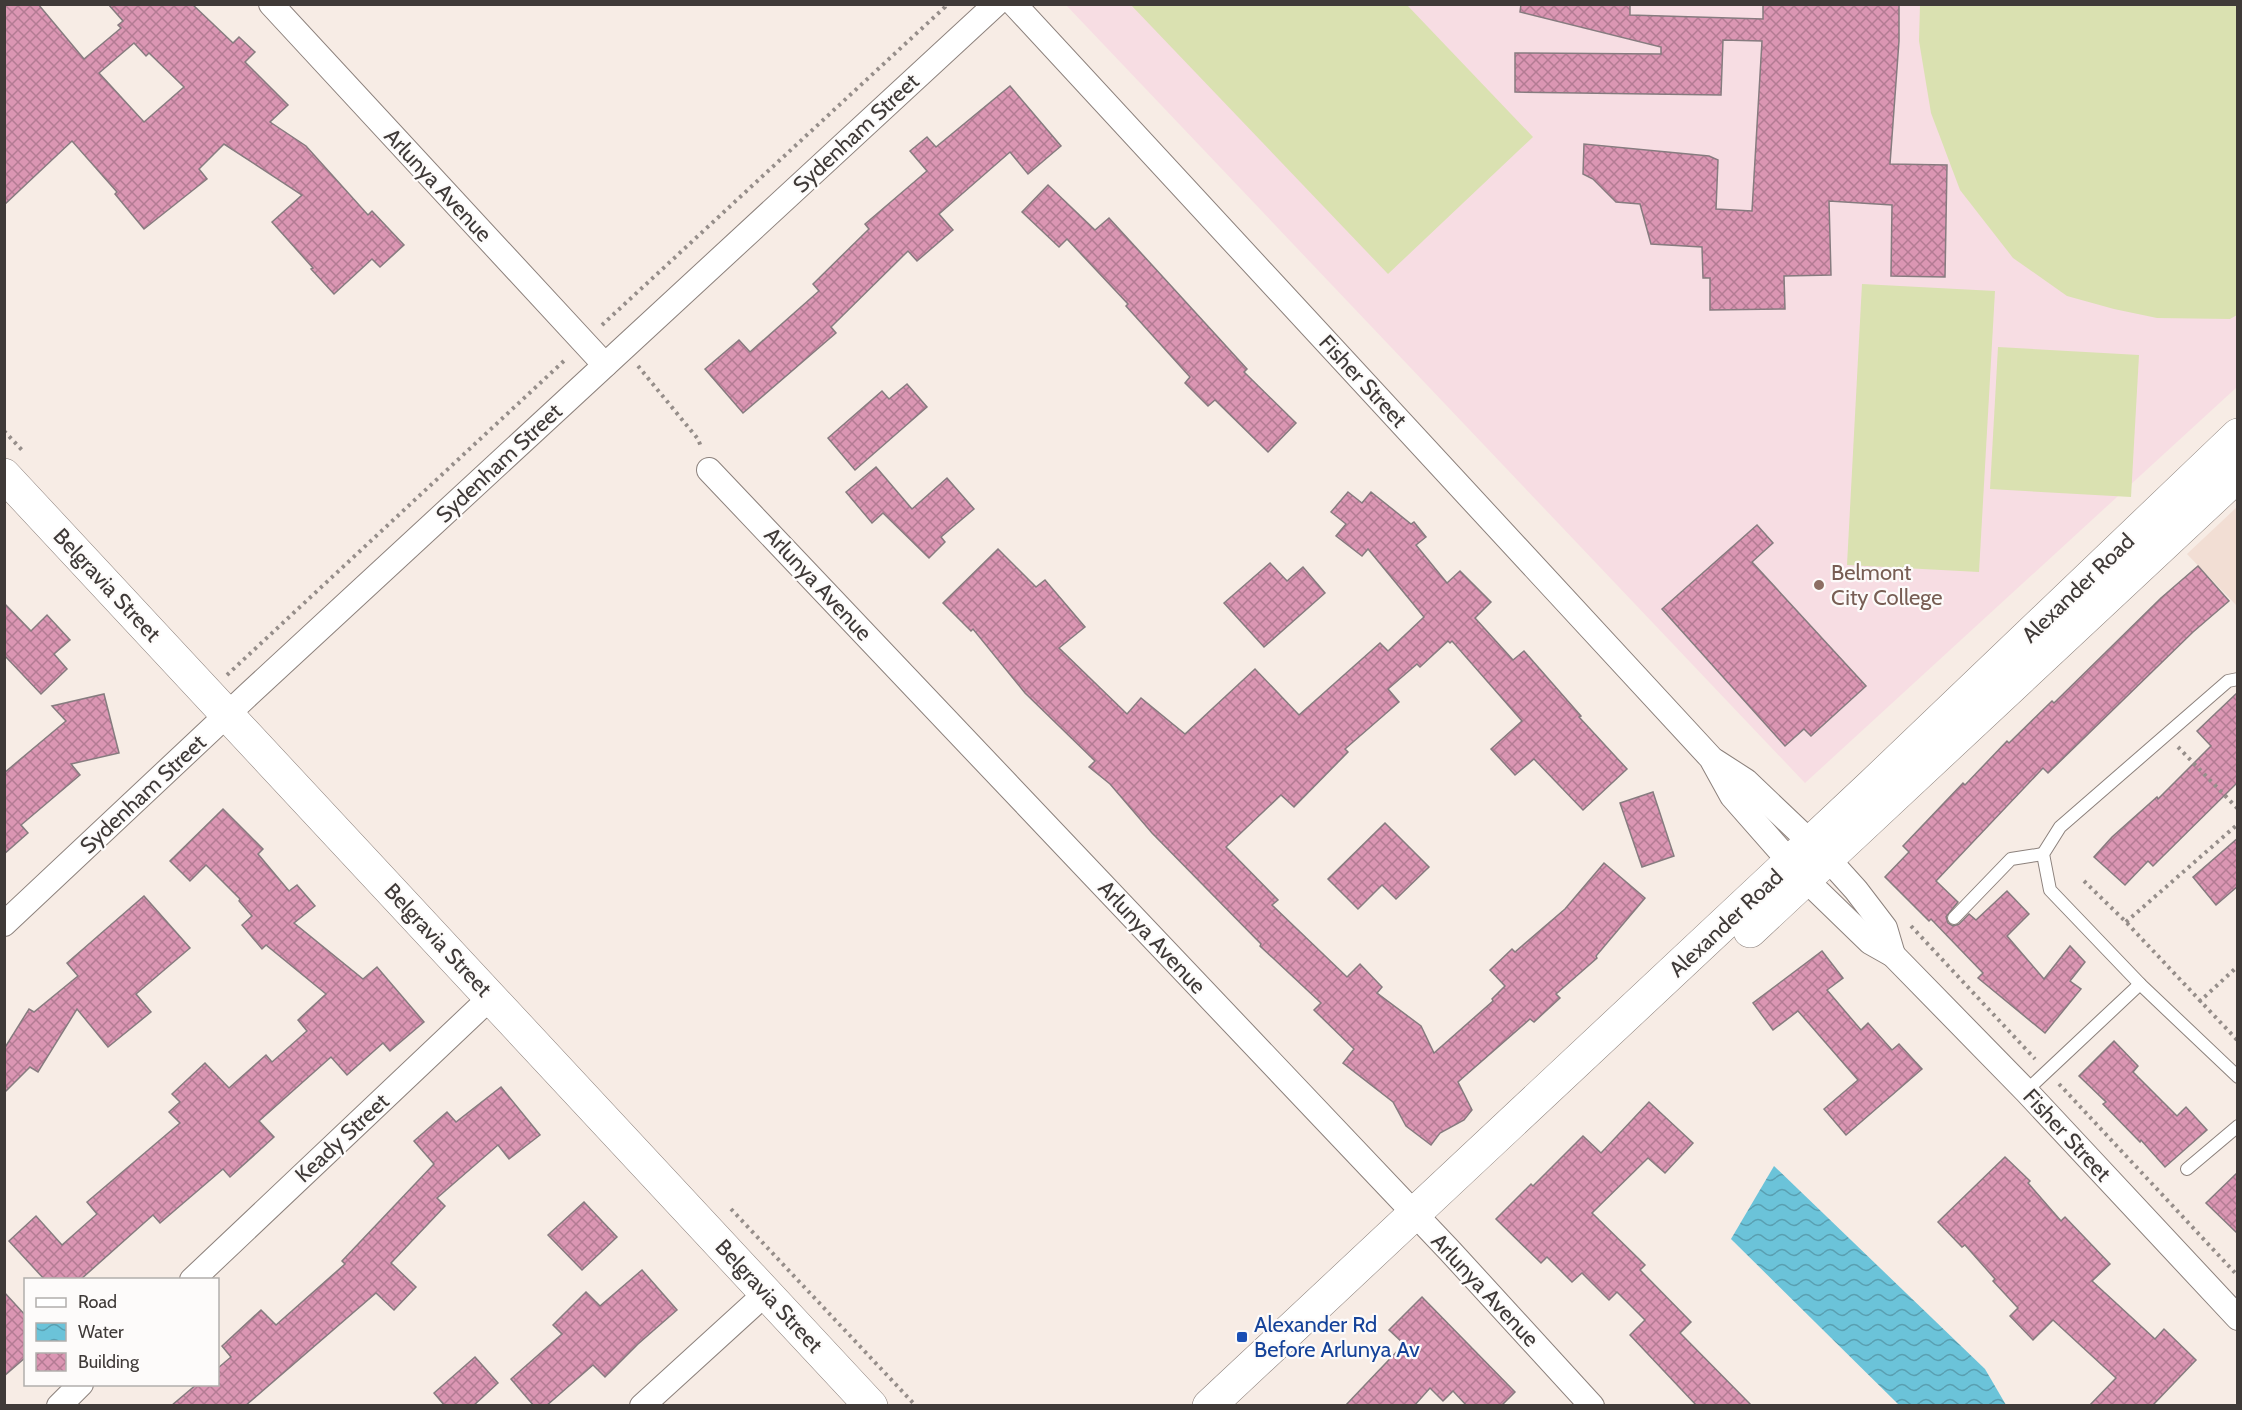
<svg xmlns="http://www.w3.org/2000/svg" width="2242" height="1410" font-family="Cabin,sans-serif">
	<defs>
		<pattern id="water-waves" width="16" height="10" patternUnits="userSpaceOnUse" patternTransform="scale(1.5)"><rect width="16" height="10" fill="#6bc3d9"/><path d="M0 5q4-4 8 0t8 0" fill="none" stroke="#599fb1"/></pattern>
		<pattern id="building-cross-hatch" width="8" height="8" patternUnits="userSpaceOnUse" patternTransform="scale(1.5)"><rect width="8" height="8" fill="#db96b3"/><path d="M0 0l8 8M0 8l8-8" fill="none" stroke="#b37b93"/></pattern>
	</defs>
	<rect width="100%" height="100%" fill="#f7ece5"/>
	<path fill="#f2ded4" d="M 2237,507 L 2237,606 L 2187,554 Z"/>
	<path fill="#f7dde3" d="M 1066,5 L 2237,5 L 2237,387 L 1805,783 Z"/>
	<g fill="#dae1b1">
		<path d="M 1920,4 L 2237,5 L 2237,315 L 2230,319 L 2157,318 L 2114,309 L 2067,296 L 2013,258 L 1960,190 L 1931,113 L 1919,41 Z"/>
		<path d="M 1131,5 L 1407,5 L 1533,137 L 1388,274 Z"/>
		<path d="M 1862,284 L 1995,291 L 1979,572 L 1847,565 Z"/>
		<path d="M 1998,347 L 2139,355 L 2131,497 L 1990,489 Z"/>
	</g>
	<path fill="url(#water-waves)" d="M 1774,1166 L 1985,1369 L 2006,1405 L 1899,1405 L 1731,1239 Z"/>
	<g fill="url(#building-cross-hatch)" stroke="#867b7f" stroke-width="1.5" fill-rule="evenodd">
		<path d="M 4,4 L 38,4 L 84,59 L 121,28 L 118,25 L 123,21 L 108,4 L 192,4 L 233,43 L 239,37 L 255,52 L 245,62 L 288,105 L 270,122 L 306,146 L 368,215 L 372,211 L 404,245 L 380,267 L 372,259 L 334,294 L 311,269 L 313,268 L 272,222 L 302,195 L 224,144 L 199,169 L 207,179 L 144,229 L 115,194 L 117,192 L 72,141 L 4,205 ZM 134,43 L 146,56 L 149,53 L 184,87 L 144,122 L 99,73 Z"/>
		<path d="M 1521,4 L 1630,4 L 1630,15 L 1763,19 L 1763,4 L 1899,4 L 1899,41 L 1890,164 L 1947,165 L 1945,277 L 1891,276 L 1892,205 L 1829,201 L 1831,275 L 1784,276 L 1785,309 L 1710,310 L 1710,278 L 1703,278 L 1702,247 L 1651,244 L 1640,204 L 1616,202 L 1593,179 L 1583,174 L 1584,144 L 1709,156 L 1718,160 L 1716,209 L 1752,211 L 1762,41 L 1723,40 L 1721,95 L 1515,92 L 1515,53 L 1661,54 L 1661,47 L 1520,12 Z"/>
		<path d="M 1010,86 L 1061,146 L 1028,174 L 1010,152 L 939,214 L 953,230 L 917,261 L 908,251 L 831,327 L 836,333 L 743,413 L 705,369 L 739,340 L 750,352 L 819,291 L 813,284 L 869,229 L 865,224 L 927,171 L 910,151 L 927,137 L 936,147 Z"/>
		<path d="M 1048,185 L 1095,230 L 1109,218 L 1247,369 L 1244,372 L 1296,423 L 1268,452 L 1215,400 L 1208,406 L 1185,383 L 1190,377 L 1126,306 L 1128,304 L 1067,239 L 1059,247 L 1022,212 Z"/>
		<path d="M 907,384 L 927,407 L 855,470 L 828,438 L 882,391 L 889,399 Z"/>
		<path d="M 876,467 L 912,509 L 947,478 L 974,509 L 941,537 L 945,542 L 929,558 L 883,513 L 872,523 L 846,492 Z"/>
		<path d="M 1348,492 L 1362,503 L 1371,492 L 1411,524 L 1414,522 L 1426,537 L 1416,545 L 1447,583 L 1460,571 L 1491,602 L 1475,618 L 1513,660 L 1524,651 L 1581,716 L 1579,717 L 1627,769 L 1583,810 L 1534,759 L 1515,775 L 1491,749 L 1522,721 L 1452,641 L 1450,643 L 1448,641 L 1420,667 L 1417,664 L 1388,689 L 1399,702 L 1345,749 L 1348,752 L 1294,807 L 1281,795 L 1226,847 L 1278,900 L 1272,905 L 1347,977 L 1360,964 L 1382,987 L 1377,993 L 1421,1026 L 1434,1053 L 1493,1001 L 1492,999 L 1505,986 L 1490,970 L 1512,949 L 1515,952 L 1565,909 L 1604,863 L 1645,898 L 1596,956 L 1597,958 L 1556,994 L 1560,998 L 1534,1022 L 1530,1019 L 1458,1082 L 1472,1110 L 1464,1120 L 1440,1133 L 1431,1145 L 1406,1126 L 1393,1102 L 1343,1063 L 1354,1049 L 1314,1010 L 1321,1003 L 1260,946 L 1261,944 L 1152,833 L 1110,784 L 1089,767 L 1095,761 L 1025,693 L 973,629 L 971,631 L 943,603 L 998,549 L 1036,587 L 1045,580 L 1085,627 L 1059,648 L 1127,714 L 1141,698 L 1185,734 L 1255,669 L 1299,715 L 1380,643 L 1388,651 L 1424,617 L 1368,549 L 1362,556 L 1336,536 L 1346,524 L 1331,512 Z"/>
		<path d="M 1757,525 L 1773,543 L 1752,562 L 1866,686 L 1811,736 L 1804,729 L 1785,746 L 1662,609 Z"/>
		<path d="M 1270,563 L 1287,581 L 1303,567 L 1325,593 L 1264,647 L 1224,603 Z"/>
		<path d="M 2198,566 L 2229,601 L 2193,632 L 2048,773 L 2043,768 L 1936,881 L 1958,902 L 1946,917 L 1948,923 L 1953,926 L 1959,924 L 1969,914 L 1976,920 L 2007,891 L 2029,914 L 2007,936 L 2044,979 L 2070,946 L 2085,962 L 2070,981 L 2081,989 L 2045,1033 L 1978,978 L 1983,973 L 1931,919 L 1929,921 L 1885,877 L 1909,852 L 1903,846 L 1963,783 L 1965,785 L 2007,741 L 2009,743 L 2052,701 L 2054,703 L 2161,598 Z"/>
		<path d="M 4,603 L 31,631 L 47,615 L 70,640 L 54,654 L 67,669 L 41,694 L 4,655 Z"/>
		<path d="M 2238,692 L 2238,782 L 2153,866 L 2148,861 L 2125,885 L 2094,857 L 2112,837 L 2157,797 L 2158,799 L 2211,746 L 2197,731 Z"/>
		<path d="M 104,694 L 119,753 L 71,764 L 80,775 L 21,825 L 28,833 L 4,854 L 4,773 L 66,721 L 52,706 Z"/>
		<path d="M 1653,792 L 1674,856 L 1642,867 L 1620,803 Z"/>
		<path d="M 223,809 L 263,849 L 258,854 L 289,891 L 297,885 L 315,906 L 294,923 L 363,979 L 377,967 L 424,1022 L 390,1051 L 383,1043 L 347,1075 L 331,1057 L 259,1121 L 274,1137 L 230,1177 L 223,1169 L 160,1223 L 153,1215 L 80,1280 L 45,1280 L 9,1241 L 36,1216 L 62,1245 L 97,1214 L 87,1202 L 180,1123 L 169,1112 L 180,1102 L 172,1094 L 205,1063 L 229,1088 L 266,1055 L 272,1062 L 307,1031 L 298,1020 L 326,994 L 266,945 L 262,949 L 242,925 L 252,916 L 239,901 L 240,899 L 206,865 L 190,881 L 170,861 Z"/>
		<path d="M 1385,823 L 1429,867 L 1396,899 L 1382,885 L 1358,909 L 1328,879 Z"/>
		<path d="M 2238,838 L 2238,886 L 2216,905 L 2193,877 Z"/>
		<path d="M 144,896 L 190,948 L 136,994 L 151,1012 L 108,1047 L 77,1009 L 38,1072 L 30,1067 L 4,1093 L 4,1049 L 29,1009 L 34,1012 L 78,976 L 67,963 Z"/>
		<path d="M 1822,951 L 1843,978 L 1827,990 L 1861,1030 L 1868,1023 L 1892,1050 L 1899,1044 L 1922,1069 L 1846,1135 L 1824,1109 L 1858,1080 L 1798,1011 L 1773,1030 L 1753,1003 Z"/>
		<path d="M 2114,1041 L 2138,1066 L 2133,1072 L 2177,1116 L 2186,1107 L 2207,1130 L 2165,1167 L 2141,1140 L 2140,1142 L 2103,1104 L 2106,1102 L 2079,1076 Z"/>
		<path d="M 501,1087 L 540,1135 L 509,1159 L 498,1145 L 437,1198 L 445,1206 L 391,1263 L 416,1287 L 394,1310 L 376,1293 L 245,1406 L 171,1406 L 197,1384 L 218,1384 L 218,1368 L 231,1357 L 222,1346 L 261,1310 L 276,1325 L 345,1264 L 342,1261 L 434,1164 L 414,1141 L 447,1112 L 456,1122 Z"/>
		<path d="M 1649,1102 L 1693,1143 L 1665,1173 L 1648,1158 L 1592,1213 L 1645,1265 L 1640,1270 L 1691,1322 L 1680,1333 L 1752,1406 L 1697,1406 L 1630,1335 L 1645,1320 L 1617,1292 L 1609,1300 L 1582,1273 L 1572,1282 L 1547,1257 L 1541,1263 L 1496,1219 L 1531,1184 L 1533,1186 L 1583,1136 L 1601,1153 Z"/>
		<path d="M 2005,1157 L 2030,1181 L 2028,1183 L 2061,1221 L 2065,1217 L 2110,1264 L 2092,1281 L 2155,1339 L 2164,1329 L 2196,1360 L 2152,1406 L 2089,1406 L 2116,1378 L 2053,1320 L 2033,1340 L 2010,1316 L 2018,1308 L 1993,1281 L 1995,1279 L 1965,1245 L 1962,1247 L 1938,1222 Z"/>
		<path d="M 2238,1172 L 2238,1234 L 2206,1203 Z"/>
		<path d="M 584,1202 L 617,1237 L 582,1270 L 548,1235 Z"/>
		<path d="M 642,1270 L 677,1310 L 638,1344 L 605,1377 L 593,1365 L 546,1406 L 534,1406 L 511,1379 L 562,1334 L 553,1325 L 586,1292 L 600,1306 Z"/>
		<path d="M 4,1292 L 26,1316 L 26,1357 L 4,1376 Z"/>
		<path d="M 1422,1297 L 1515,1392 L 1501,1406 L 1467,1406 L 1453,1391 L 1443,1401 L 1430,1388 L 1414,1406 L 1345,1406 L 1404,1344 L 1389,1330 Z"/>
		<path d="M 475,1357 L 498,1383 L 473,1406 L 445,1406 L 434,1393 Z"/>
	</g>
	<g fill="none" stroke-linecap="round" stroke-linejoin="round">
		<defs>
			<g id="lane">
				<path d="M 2238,679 L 2228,681 L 2060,827 L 2043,854 L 2050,890 L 2140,984 L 2238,1077"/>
				<path d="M 1954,918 L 2011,859 L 2043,854"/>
				<path d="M 2026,1091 L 2140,984"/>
				<path d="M 2187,1169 L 2238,1126"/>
			</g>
			<g id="street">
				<path d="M 271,4 L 605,365"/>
				<path d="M 1014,4 L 1711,758 L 1732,796 L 1806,880 L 1870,942 L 1893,955 L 2026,1091 L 2238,1318"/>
				<path d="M 709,470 L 1450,1251 L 1592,1406"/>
				<path d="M 1715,761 L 1746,781 L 1828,859 L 1856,890 L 1885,928 L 1893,955"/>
				<path d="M 4,924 L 249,694 L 996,4"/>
				<path d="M 192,1280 L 491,997"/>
				<path d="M 59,1406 L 81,1384"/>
				<path d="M 642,1406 L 766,1293"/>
			</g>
			<g id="secondary">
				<path d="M 4,475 L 871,1406"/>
				<path d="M 1750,931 L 2238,475"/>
				<path d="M 1209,1406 L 1872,785 L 2238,435"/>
			</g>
		</defs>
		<use href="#lane" stroke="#8c817c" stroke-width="14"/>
		<use href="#street" stroke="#8c817c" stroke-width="26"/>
		<use href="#secondary" stroke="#8c817c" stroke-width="34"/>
		<g stroke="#968e8a" stroke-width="4" stroke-dasharray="3 4.5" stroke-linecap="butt">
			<path d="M 602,325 L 945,7 L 945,4"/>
			<path d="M 638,366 L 698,439 L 701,447"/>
			<path d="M 4,431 L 22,450"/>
			<path d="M 227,675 L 566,359"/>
			<path d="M 2178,747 L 2238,809"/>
			<path d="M 2084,881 L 2126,922 L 2238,1041"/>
			<path d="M 2126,922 L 2238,824"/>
			<path d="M 1911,926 L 2035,1059"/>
			<path d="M 2199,1002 L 2238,966"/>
			<path d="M 2059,1084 L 2238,1276"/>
			<path d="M 731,1209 L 916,1406"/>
		</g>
		<use href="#lane" stroke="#fff" stroke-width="12"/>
		<use href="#street" stroke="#fff" stroke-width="24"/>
		<use href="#secondary" stroke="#fff" stroke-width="33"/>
	</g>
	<circle fill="#8d6e63" stroke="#fdfbfa" stroke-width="2" cx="1819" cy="585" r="6"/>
	<rect fill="#1a4fb4" stroke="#fdfbfa" stroke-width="2" x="1236" y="1331" width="12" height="12" rx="3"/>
	<g text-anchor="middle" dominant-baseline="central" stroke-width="4.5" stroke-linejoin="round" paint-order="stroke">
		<g font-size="22" fill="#3f3a38" stroke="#fdfbfa">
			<text transform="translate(856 133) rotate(-43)">Sydenham Street</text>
			<text transform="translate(438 185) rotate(47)">Arlunya Avenue</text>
			<text transform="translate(1363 381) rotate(47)">Fisher Street</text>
			<text transform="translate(499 463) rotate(-43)">Sydenham Street</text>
			<text transform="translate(818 584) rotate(47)">Arlunya Avenue</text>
			<text transform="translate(107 585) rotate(47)">Belgravia Street</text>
			<text transform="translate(2078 588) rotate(-44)">Alexander Road</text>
			<text transform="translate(143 794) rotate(-43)">Sydenham Street</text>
			<text transform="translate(1726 923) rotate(-43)">Alexander Road</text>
			<text transform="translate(1152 937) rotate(47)">Arlunya Avenue</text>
			<text transform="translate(438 940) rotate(47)">Belgravia Street</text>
			<text transform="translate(2067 1135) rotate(47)">Fisher Street</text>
			<text transform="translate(342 1138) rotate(-43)">Keady Street</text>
			<text transform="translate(1485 1290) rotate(47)">Arlunya Avenue</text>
			<text transform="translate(769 1296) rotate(47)">Belgravia Street</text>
		</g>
		<g font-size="22" fill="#785e54" stroke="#fdfbfa" text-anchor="start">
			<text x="1831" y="572">Belmont<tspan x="1831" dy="25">City College</tspan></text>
		</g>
		<g font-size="22" fill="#164399" stroke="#fdfbfa" text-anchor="start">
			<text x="1254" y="1324">Alexander Rd<tspan x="1254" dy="25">Before Arlunya Av</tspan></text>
		</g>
	</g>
	<rect width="2242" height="1410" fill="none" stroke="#3f3a38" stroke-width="12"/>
	<rect x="24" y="1278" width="195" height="108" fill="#fdfbfa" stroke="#b1aeac" stroke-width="1.5"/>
	<rect x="36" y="1298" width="30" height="9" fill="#ffffff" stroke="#b1aeac" stroke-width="1.5"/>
	<text x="78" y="1308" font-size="18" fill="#3f3a38">Road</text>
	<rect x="36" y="1323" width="30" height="18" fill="url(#water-waves)" stroke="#b1aeac" stroke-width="1.5"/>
	<text x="78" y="1338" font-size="18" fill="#3f3a38">Water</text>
	<rect x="36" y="1353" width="30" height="18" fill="url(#building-cross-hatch)" stroke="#b1aeac" stroke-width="1.5"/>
	<text x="78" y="1368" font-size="18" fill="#3f3a38">Building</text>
</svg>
